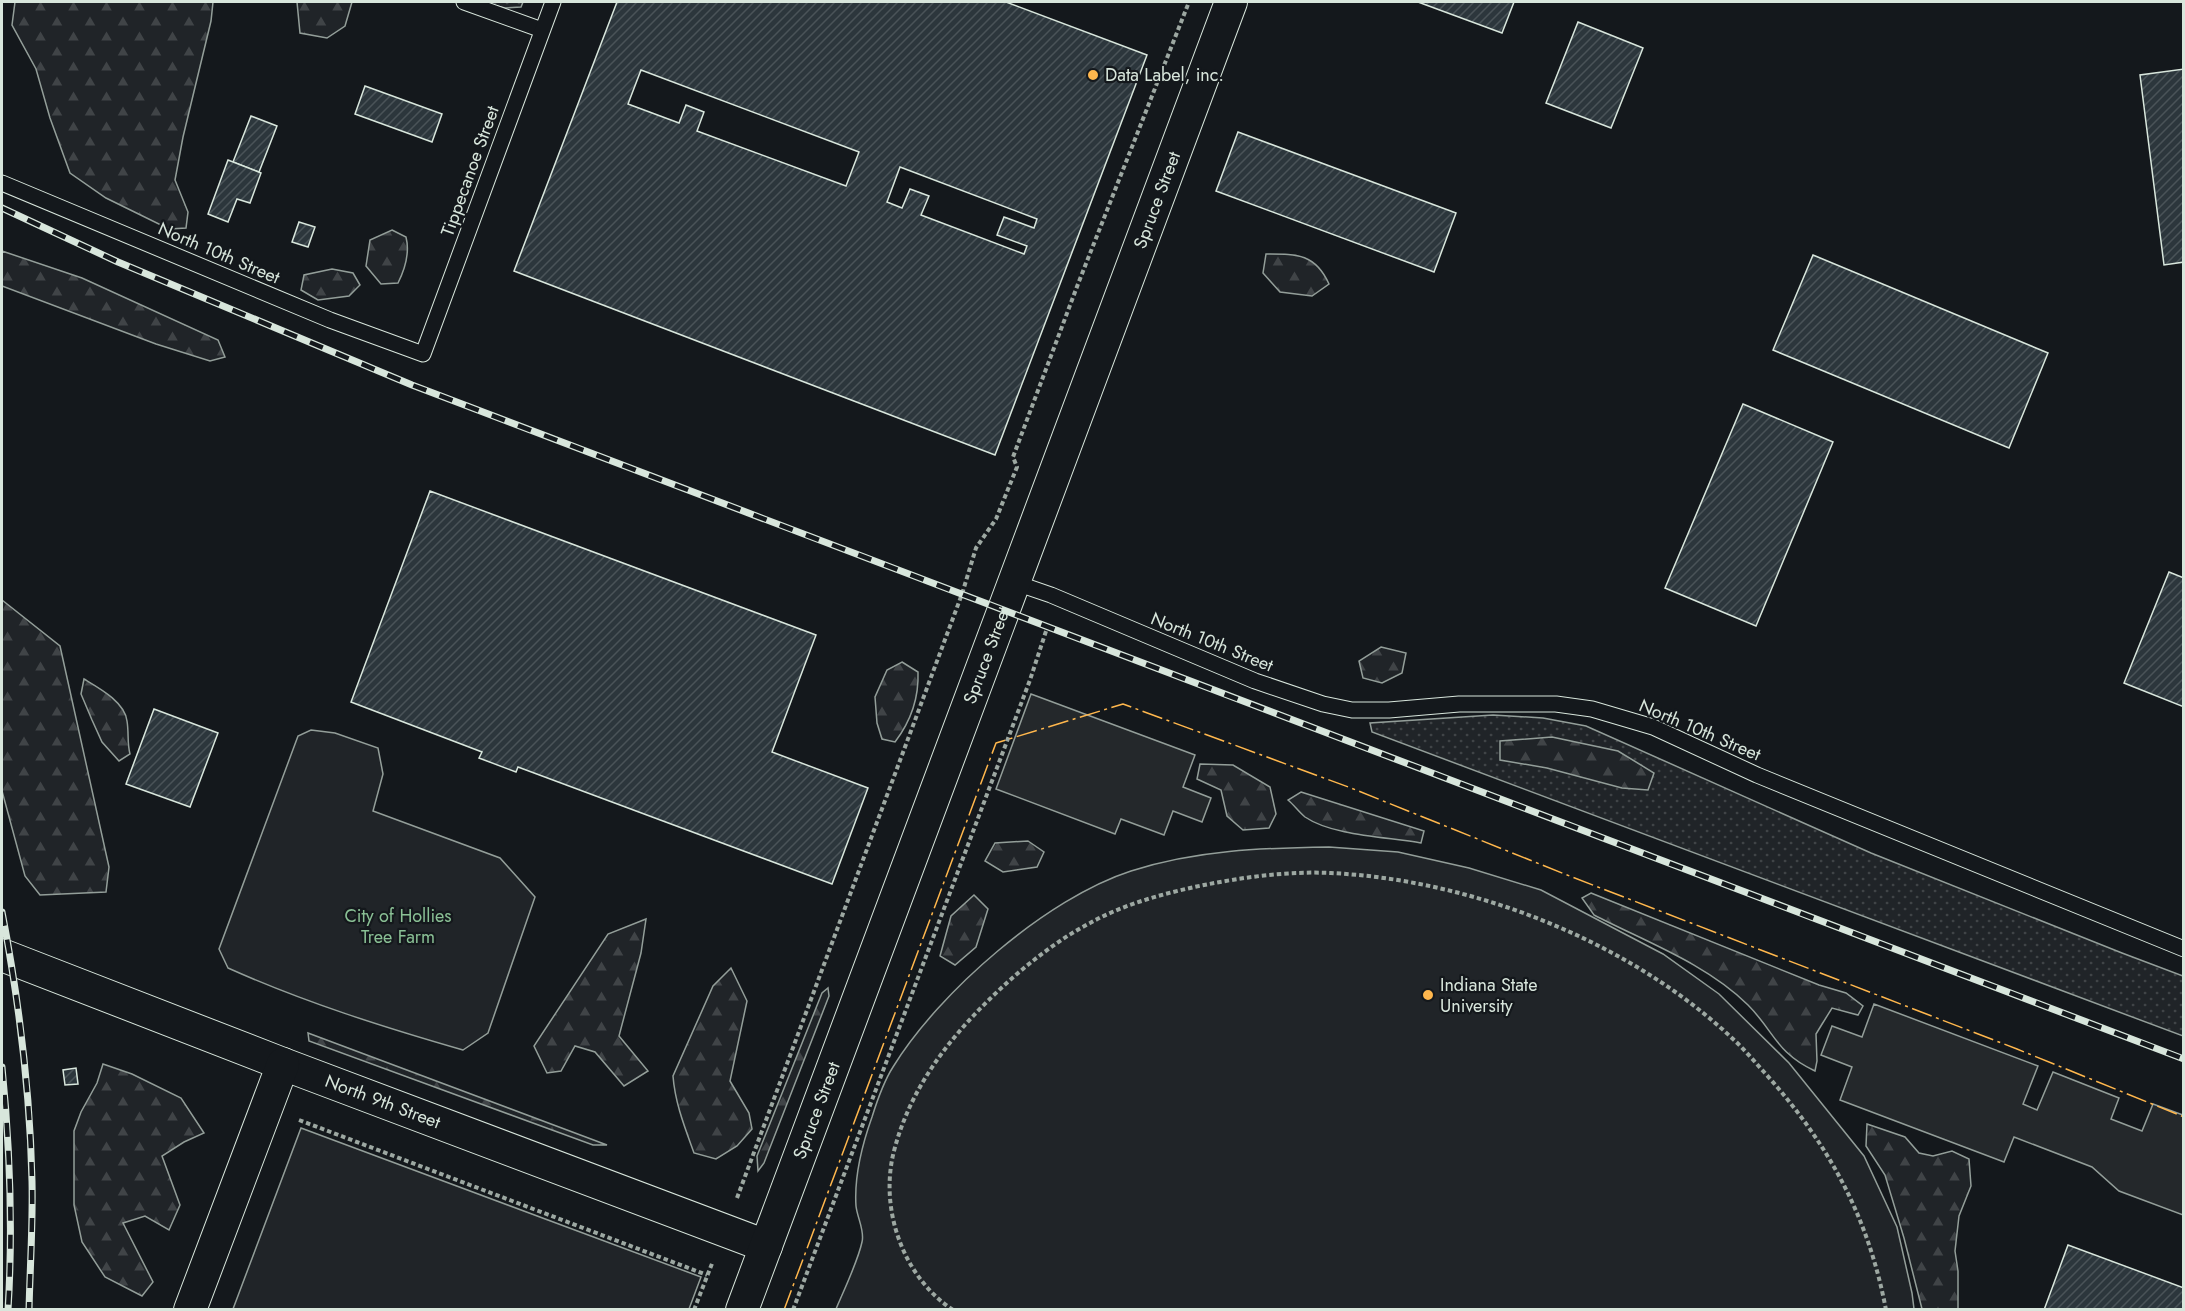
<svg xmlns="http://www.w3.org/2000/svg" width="2185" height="1311" font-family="Jost,sans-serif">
	<defs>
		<pattern id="grass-dots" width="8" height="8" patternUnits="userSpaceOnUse" patternTransform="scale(1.5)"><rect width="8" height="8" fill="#202428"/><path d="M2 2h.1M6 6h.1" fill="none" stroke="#404447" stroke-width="1.8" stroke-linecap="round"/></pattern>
		<pattern id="forest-firs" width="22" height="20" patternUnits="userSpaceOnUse" patternTransform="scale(1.5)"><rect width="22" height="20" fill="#202428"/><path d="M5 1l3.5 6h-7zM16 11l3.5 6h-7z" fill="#404447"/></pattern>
		<pattern id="building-hatch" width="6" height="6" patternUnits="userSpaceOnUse" patternTransform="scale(1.5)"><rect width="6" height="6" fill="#2c363c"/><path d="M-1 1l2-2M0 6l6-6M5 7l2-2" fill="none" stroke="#4a5358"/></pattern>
	</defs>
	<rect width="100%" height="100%" fill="#14181c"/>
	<g fill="url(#grass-dots)" stroke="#939e99" stroke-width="1.5">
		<path d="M 481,2 L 523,2 L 521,7 L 505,8 Z"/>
		<path d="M 1493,715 L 1543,718 L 1586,726 L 1871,853 L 2122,953 L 2183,976 L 2183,1036 L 1372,732 L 1370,723 Z"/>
	</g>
	<g fill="url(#forest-firs)" stroke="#939e99" stroke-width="1.5">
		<path d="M 15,2 L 213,2 L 211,21 L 183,137 L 175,180 L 188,212 L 186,228 L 169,229 L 106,198 L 70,173 L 50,118 L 36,69 L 12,25 Z"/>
		<path d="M 297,2 L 352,2 L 345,26 L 327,38 L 300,33 Z"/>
		<path d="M 392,230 L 406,237 C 410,253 405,269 398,283 L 381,284 L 366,266 L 370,240 Z"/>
		<path d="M 2,251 L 82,278 L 218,340 L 225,357 L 210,361 L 156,344 L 2,286 Z"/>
		<path d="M 1266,254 C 1296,254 1315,253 1329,284 L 1312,296 L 1280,292 L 1263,273 Z"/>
		<path d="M 332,269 L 353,273 L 360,285 L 349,296 L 318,300 L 301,290 L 304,275 Z"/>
		<path d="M 2,600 L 60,646 L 109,867 L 106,892 L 40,895 L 25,876 L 2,791 Z"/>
		<path d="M 1381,647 L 1406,653 L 1402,673 L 1382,683 L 1363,678 L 1359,661 Z"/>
		<path d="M 902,662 L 918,672 C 919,698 911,721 895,742 L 882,739 L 877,723 L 875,697 L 887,670 Z"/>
		<path d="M 84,679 C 99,688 125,702 127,721 C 129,733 127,743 130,754 L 119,761 L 102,742 L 92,720 L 81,694 Z"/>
		<path d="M 1552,737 L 1618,751 L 1654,773 L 1648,790 L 1622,788 L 1547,768 L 1500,760 L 1500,741 Z"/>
		<path d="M 1200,764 L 1233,765 L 1270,787 L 1276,814 L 1269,828 L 1243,830 L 1227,816 L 1221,790 L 1197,779 Z"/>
		<path d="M 1301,792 L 1424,831 L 1421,843 C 1388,837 1333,836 1305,817 C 1299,812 1294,805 1288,800 Z"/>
		<path d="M 1028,841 L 1044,852 L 1037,867 L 1003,872 L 985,861 L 995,843 Z"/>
		<path d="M 1591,893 L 1819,985 L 1846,993 L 1863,1006 L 1858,1015 L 1832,1008 L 1816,1034 L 1817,1061 L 1815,1071 C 1776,1053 1774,1031 1748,1005 C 1707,964 1644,941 1594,915 L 1582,898 Z"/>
		<path d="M 974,895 L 988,909 L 976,947 L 955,965 L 940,956 L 951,916 Z"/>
		<path d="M 646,919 L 641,953 L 619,1036 L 648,1071 L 624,1086 L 595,1052 L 575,1046 L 561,1071 L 547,1073 L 534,1046 L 608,934 Z"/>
		<path d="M 731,968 L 747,1001 L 730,1081 L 749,1113 L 752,1129 L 737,1146 L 716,1159 L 694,1153 C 685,1128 675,1103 673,1076 L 713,986 Z"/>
		<path d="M 828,988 L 829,996 L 764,1163 L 758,1171 L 757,1156 L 822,993 Z"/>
		<path d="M 308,1033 L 607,1145 L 593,1145 L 309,1041 Z"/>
		<path d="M 103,1064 L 132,1074 L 181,1098 L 204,1133 L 184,1142 L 162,1156 L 180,1205 L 169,1230 L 145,1216 L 123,1223 L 153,1282 L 142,1296 L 105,1277 L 82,1242 L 74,1205 L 74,1131 L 81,1112 L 97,1083 Z"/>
		<path d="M 1867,1124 L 1905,1137 L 1919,1153 L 1933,1156 L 1952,1151 L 1969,1159 L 1971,1186 L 1959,1216 L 1955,1251 L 1958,1271 L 1958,1309 L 1922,1309 L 1904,1238 L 1885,1175 L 1866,1146 Z"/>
	</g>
	<g fill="#202428" stroke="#939e99" stroke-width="1.5">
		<path d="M 311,730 L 335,733 L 378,748 L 383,774 L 373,811 L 500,858 L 535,897 L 488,1033 L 463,1050 C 383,1027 304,1002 228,968 L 219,949 L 298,736 Z"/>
		<path d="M 1329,847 L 1398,852 L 1469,868 L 1541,890 L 1663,954 L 1719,994 L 1789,1063 L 1864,1156 L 1897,1227 L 1912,1293 L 1914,1309 L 836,1309 C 844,1290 858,1261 862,1242 C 865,1231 857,1217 856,1206 C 854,1176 862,1145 872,1117 C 877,1101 884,1081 893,1067 C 939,992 1047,898 1131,871 C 1196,850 1262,848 1329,847 Z"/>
		<path d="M 301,1128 L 701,1277 L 689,1309 L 233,1309 Z"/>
	</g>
	<g fill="#24282b" stroke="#939e99" stroke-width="1.5">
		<path d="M 1031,694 L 1195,755 L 1183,787 L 1211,798 L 1202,822 L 1173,811 L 1164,835 L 1121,819 L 1115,834 L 996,789 Z"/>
		<path d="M 1874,1004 L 2038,1066 L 2023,1104 L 2037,1110 L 2053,1072 L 2119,1098 L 2111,1119 L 2142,1131 L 2153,1104 L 2183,1115 L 2183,1215 L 2119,1191 L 2092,1167 L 2014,1137 L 2004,1162 L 1840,1100 L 1852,1067 L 1821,1055 L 1832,1026 L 1862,1037 Z"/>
	</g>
	<g fill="url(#building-hatch)" stroke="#d8e6dc" stroke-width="1.5" fill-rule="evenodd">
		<path d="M 617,2 L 1006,2 L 1147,55 L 995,455 L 514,271 ZM 641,70 L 859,152 L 846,186 L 697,131 L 704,112 L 686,105 L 679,123 L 628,104 ZM 900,167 L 1037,219 L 1034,228 L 1004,217 L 997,235 L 1027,246 L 1024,254 L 921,215 L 929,196 L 910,189 L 902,208 L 887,202 Z"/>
		<path d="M 1418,2 L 1514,2 L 1502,33 Z"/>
		<path d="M 1578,22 L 1643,48 L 1611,128 L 1546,103 Z"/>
		<path d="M 2184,69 L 2184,262 L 2164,265 L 2140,75 Z"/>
		<path d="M 365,86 L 442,114 L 432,142 L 355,114 Z"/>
		<path d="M 251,116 L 277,126 L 259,172 L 233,162 Z"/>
		<path d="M 1238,132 L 1456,213 L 1434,272 L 1216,191 Z"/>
		<path d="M 228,160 L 261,173 L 250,203 L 237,199 L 228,222 L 208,214 Z"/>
		<path d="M 299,222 L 315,227 L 308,247 L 292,242 Z"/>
		<path d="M 1813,255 L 2048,353 L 2009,448 L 1773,350 Z"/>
		<path d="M 1743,404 L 1833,442 L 1756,626 L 1665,588 Z"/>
		<path d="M 430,491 L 816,635 L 772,752 L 868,788 L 832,884 L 518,767 L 516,772 L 479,758 L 482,752 L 351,702 Z"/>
		<path d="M 2169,572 L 2184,578 L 2184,707 L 2124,683 Z"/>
		<path d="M 154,709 L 218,733 L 190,807 L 126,784 Z"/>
		<path d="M 76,1068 L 78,1084 L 65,1085 L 63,1070 Z"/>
		<path d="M 2068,1245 L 2184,1288 L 2184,1310 L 2044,1310 Z"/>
	</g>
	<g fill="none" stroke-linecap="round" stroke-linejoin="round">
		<defs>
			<g id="service">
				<path d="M 464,2 L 542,30"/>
				<path d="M 2,183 L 330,320 L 423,354 L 553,2"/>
				<path d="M 1013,582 L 1051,595 L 1255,681 L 1323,704 L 1352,710 L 1389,710 L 1459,704 L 1556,704 L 1592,709 L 1653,727 L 1757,775 L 2184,949"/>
			</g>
			<g id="minor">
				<path id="s1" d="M 2,955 L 283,1064 L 766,1246"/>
				<path d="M 190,1310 L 283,1064"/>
				<path id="s2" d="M 742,1310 L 1231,2"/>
			</g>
		</defs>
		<use href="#service" stroke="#d8e6dc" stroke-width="17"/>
		<use href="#minor" stroke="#d8e6dc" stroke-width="34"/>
		<g stroke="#9da8a2" stroke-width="4" stroke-dasharray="4.5 3" stroke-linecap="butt">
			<path d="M 299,1120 L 707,1275"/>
			<path d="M 737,1198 L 962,594 L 976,548 L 996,519 L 1017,467 L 1013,457 L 1078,284 L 1189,2"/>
			<path d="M 694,1310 L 713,1261"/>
			<path d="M 793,1310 L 1030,680 L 1049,622"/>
			<path d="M 953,1310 C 903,1277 879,1209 894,1151 C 912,1081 958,1027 1010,980 C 1034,959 1061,938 1090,923 C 1124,904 1165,893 1204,885 C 1244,877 1289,871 1331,873 C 1473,880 1629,941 1733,1039 C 1744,1049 1754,1061 1764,1072 C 1828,1143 1868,1215 1886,1310"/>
		</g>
		<use href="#service" stroke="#14181c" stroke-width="15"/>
		<use href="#minor" stroke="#14181c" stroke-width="32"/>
		<defs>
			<g id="rail">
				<path d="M 2,208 L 118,262 L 412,385 L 2184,1059"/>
				<path d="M 2,912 C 19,1001 30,1091 32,1181 C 33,1224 30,1267 29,1310"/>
				<path d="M 2,1067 C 10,1148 13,1229 8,1310"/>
			</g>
		</defs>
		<use href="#rail" stroke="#d8e6dc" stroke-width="7"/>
		<use href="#rail" stroke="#14181c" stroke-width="4.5" stroke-dasharray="14" stroke-linecap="butt"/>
		<path stroke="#ffb74d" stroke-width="1.5" stroke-dasharray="21 4.5 3 4.5" stroke-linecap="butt" d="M 784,1310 L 996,743 L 1123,704 L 1351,788 L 1572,877 L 2017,1049 L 2184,1117"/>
	</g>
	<g fill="#ffb74d" stroke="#14181c" stroke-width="2">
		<circle cx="1093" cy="75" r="6"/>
		<circle cx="1428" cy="995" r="6"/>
	</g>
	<g text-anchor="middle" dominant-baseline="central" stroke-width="4.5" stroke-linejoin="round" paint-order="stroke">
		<g font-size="18" fill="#d8e6dc" stroke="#14181c" text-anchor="start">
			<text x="1105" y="75">Data Label, inc.</text>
			<text x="1440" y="985">Indiana State<tspan x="1440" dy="21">University</tspan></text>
		</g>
		<g font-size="18" fill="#d8e6dc" stroke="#14181c">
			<text transform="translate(470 171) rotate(-70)">Tippecanoe Street</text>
			<text stroke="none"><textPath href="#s2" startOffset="1185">Spruce Street</textPath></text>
			<text transform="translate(219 253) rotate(23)">North 10th Street</text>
			<text transform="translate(1212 642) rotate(22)">North 10th Street</text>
			<text stroke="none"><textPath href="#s2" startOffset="699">Spruce Street</textPath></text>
			<text transform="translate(1700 730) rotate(23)">North 10th Street</text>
			<text stroke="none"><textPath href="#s1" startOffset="408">North 9th Street</textPath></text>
			<text stroke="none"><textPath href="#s2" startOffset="213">Spruce Street</textPath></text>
		</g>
		<g font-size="18" fill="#8ac095" stroke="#14181c">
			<text x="398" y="916">City of Hollies<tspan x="398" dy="21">Tree Farm</tspan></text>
		</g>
	</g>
	<rect width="2185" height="1311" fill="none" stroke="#d8e6dc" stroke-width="6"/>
</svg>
